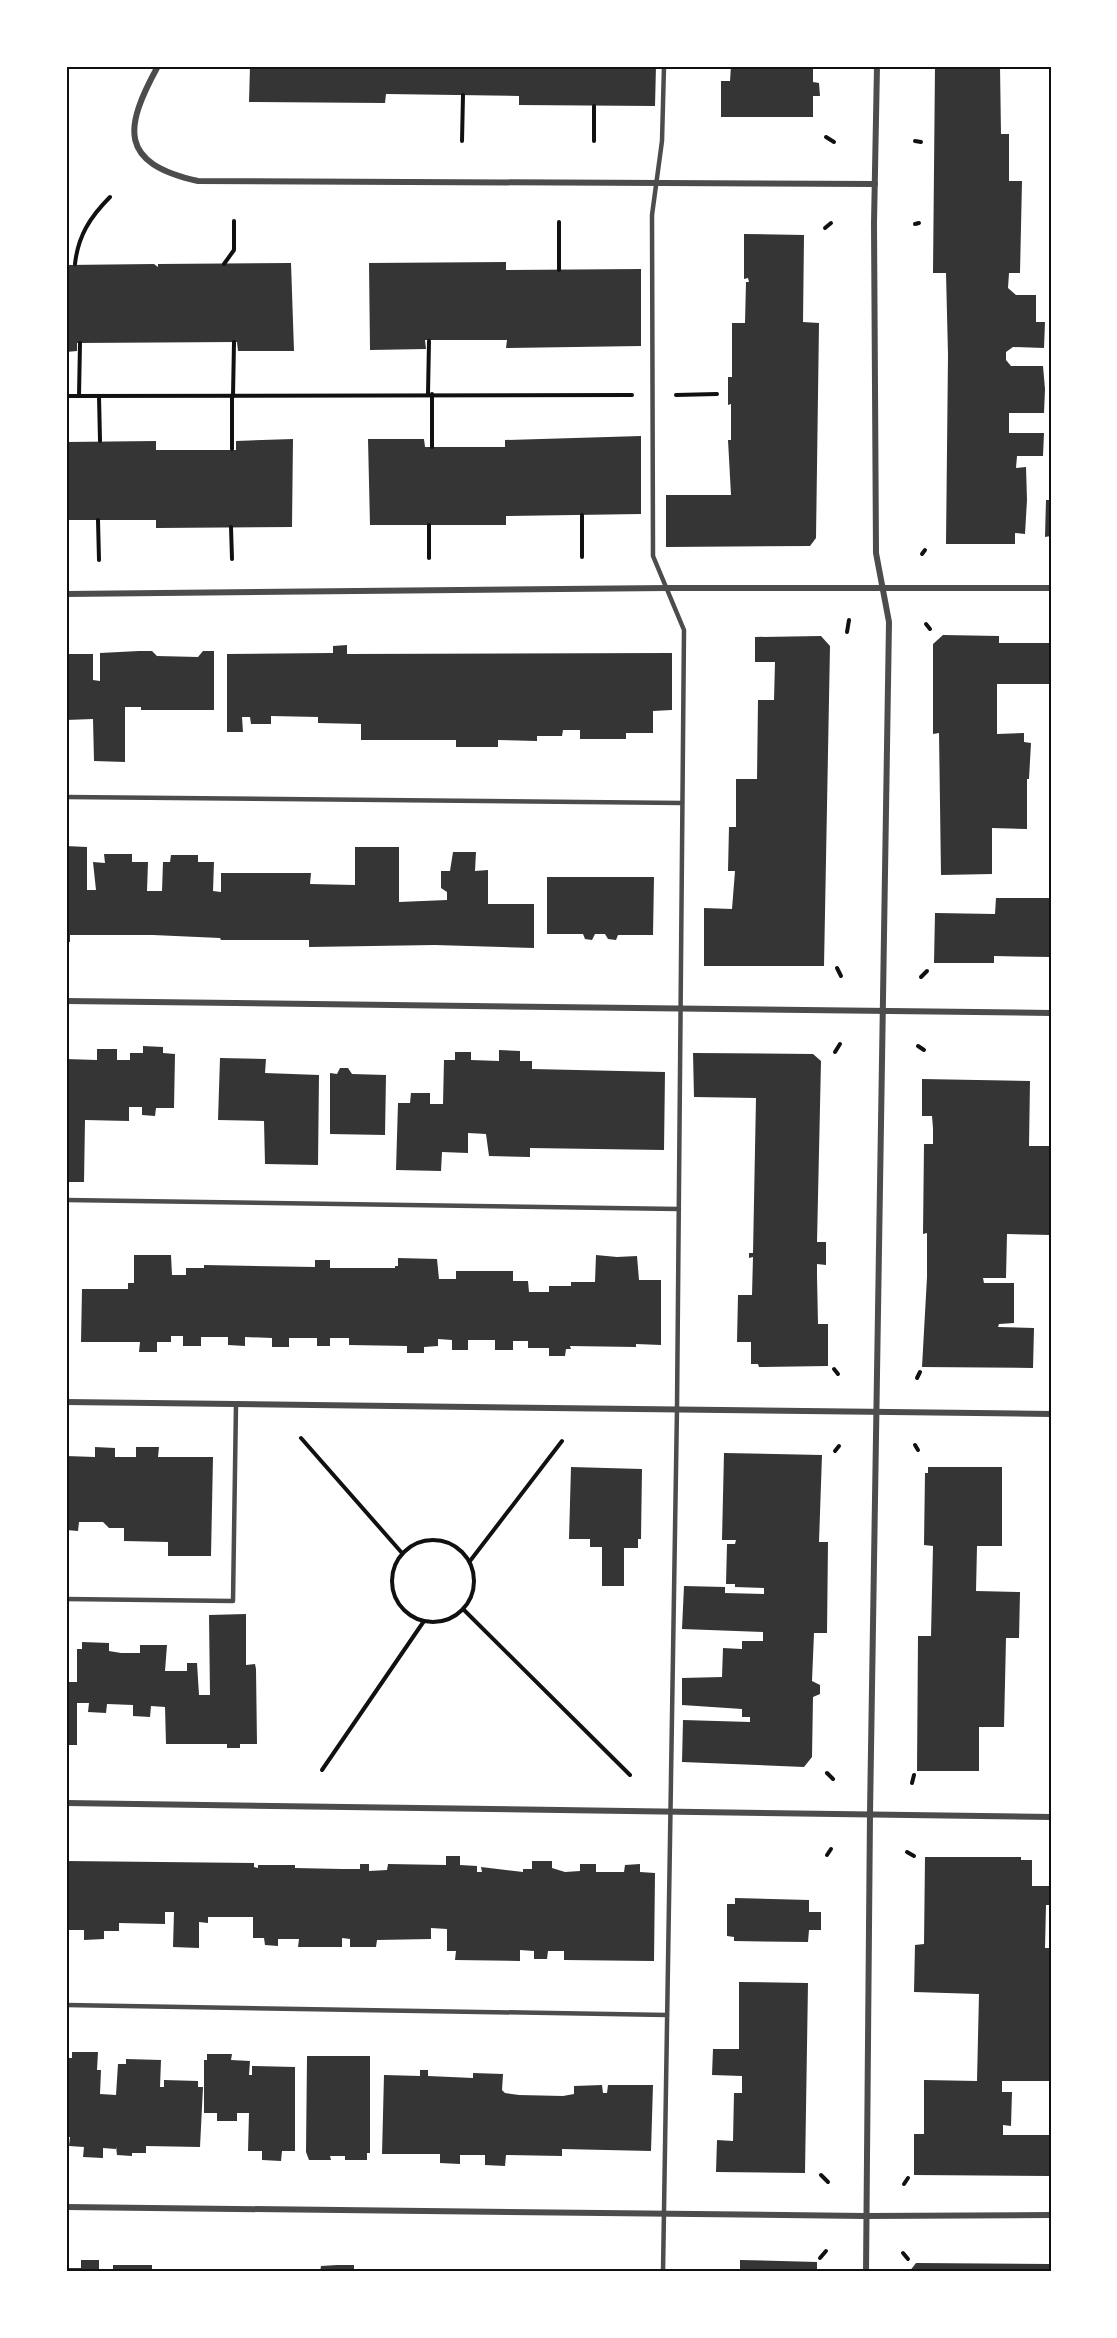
<svg xmlns="http://www.w3.org/2000/svg" width="1117" height="2338" font-family="Jost,sans-serif">
	<rect width="100%" height="100%" fill="#fff"/>
	<g fill="#353535">
		<path d="M 250,66 L 656,66 L 655,106 L 519,105 L 519,96 L 386,94 L 385,103 L 249,102 Z"/>
		<path d="M 731,66 L 813,66 L 813,82 L 819,83 L 820,96 L 813,96 L 813,117 L 721,117 L 721,81 L 730,81 Z"/>
		<path d="M 935,66 L 1000,66 L 1001,134 L 1009,134 L 1009,181 L 1022,181 L 1020,273 L 1009,273 L 1008,288 L 1016,295 L 1036,295 L 1036,322 L 1045,322 L 1044,348 L 1013,347 L 1006,352 L 1006,360 L 1011,366 L 1043,366 L 1045,389 L 1044,413 L 1009,413 L 1009,433 L 1044,433 L 1043,456 L 1017,456 L 1016,468 L 1026,467 L 1027,500 L 1025,534 L 1015,533 L 1015,544 L 946,544 L 948,355 L 946,273 L 933,273 Z"/>
		<path d="M 744,234 L 804,235 L 803,322 L 819,323 L 816,538 L 810,546 L 666,547 L 666,495 L 731,495 L 728,440 L 731,440 L 731,404 L 728,405 L 728,377 L 732,377 L 732,323 L 745,323 L 746,282 L 749,282 L 748,278 L 744,279 Z"/>
		<path d="M 506,262 L 506,270 L 641,269 L 641,346 L 506,348 L 507,340 L 425,340 L 426,349 L 370,350 L 369,263 Z"/>
		<path d="M 291,263 L 294,351 L 238,351 L 237,342 L 77,343 L 77,351 L 66,352 L 66,265 L 154,264 L 158,267 L 158,264 Z"/>
		<path d="M 641,436 L 641,514 L 506,516 L 506,525 L 370,525 L 368,439 L 424,439 L 425,447 L 505,447 L 505,440 Z"/>
		<path d="M 293,439 L 292,527 L 156,528 L 156,520 L 66,520 L 66,442 L 156,441 L 156,450 L 236,450 L 236,441 Z"/>
		<path d="M 1046,500 L 1051,500 L 1051,536 L 1045,537 Z"/>
		<path d="M 943,635 L 999,636 L 999,643 L 1051,643 L 1051,684 L 997,684 L 997,734 L 1024,733 L 1024,742 L 1031,743 L 1029,779 L 1027,779 L 1027,829 L 992,828 L 992,874 L 941,875 L 939,733 L 933,734 L 933,644 Z"/>
		<path d="M 821,636 L 830,646 L 824,966 L 704,966 L 704,908 L 732,909 L 735,871 L 728,871 L 729,827 L 736,827 L 736,779 L 757,779 L 758,700 L 774,700 L 775,662 L 755,662 L 755,637 Z"/>
		<path d="M 347,645 L 347,654 L 672,653 L 672,710 L 653,711 L 653,733 L 626,733 L 626,739 L 580,739 L 580,730 L 563,730 L 562,736 L 537,736 L 537,741 L 498,740 L 498,747 L 456,747 L 456,740 L 361,740 L 361,724 L 318,723 L 318,717 L 271,716 L 271,724 L 251,724 L 250,717 L 242,717 L 243,732 L 227,732 L 227,654 L 333,653 L 333,646 Z"/>
		<path d="M 139,651 L 152,651 L 157,656 L 198,657 L 203,651 L 214,651 L 214,710 L 141,710 L 141,707 L 125,707 L 125,762 L 94,761 L 93,719 L 66,720 L 66,654 L 93,654 L 93,680 L 100,681 L 100,653 Z"/>
		<path d="M 66,846 L 87,847 L 87,890 L 96,890 L 93,862 L 105,863 L 104,854 L 132,854 L 132,862 L 148,862 L 147,891 L 162,891 L 163,862 L 170,862 L 171,855 L 198,855 L 198,862 L 214,862 L 213,891 L 221,892 L 221,873 L 311,873 L 310,884 L 355,885 L 355,847 L 399,847 L 399,902 L 447,900 L 447,892 L 441,888 L 441,871 L 450,871 L 453,852 L 476,852 L 475,871 L 488,870 L 488,904 L 534,904 L 534,948 L 435,945 L 309,947 L 309,940 L 221,940 L 220,938 L 153,935 L 70,935 L 70,942 L 66,942 Z"/>
		<path d="M 547,877 L 654,877 L 653,935 L 618,935 L 616,940 L 608,939 L 605,934 L 595,934 L 592,940 L 585,939 L 583,934 L 547,934 Z"/>
		<path d="M 996,898 L 1051,898 L 1051,957 L 994,956 L 994,963 L 934,963 L 935,913 L 995,914 Z"/>
		<path d="M 143,1046 L 163,1047 L 163,1053 L 175,1054 L 174,1108 L 156,1108 L 155,1116 L 142,1115 L 142,1107 L 129,1107 L 129,1121 L 85,1120 L 84,1182 L 66,1182 L 66,1059 L 97,1060 L 97,1049 L 117,1049 L 117,1060 L 130,1060 L 130,1053 L 143,1053 Z"/>
		<path d="M 499,1050 L 520,1051 L 520,1061 L 532,1061 L 532,1069 L 665,1072 L 664,1150 L 530,1148 L 530,1157 L 489,1156 L 486,1134 L 468,1133 L 468,1153 L 442,1152 L 441,1171 L 396,1170 L 398,1103 L 410,1103 L 411,1093 L 430,1093 L 430,1104 L 443,1104 L 444,1060 L 455,1060 L 455,1052 L 471,1052 L 471,1060 L 499,1061 Z"/>
		<path d="M 693,1053 L 813,1054 L 821,1061 L 817,1242 L 826,1242 L 826,1265 L 817,1264 L 817,1276 L 818,1324 L 828,1324 L 828,1366 L 759,1367 L 758,1364 L 751,1364 L 751,1342 L 737,1342 L 738,1295 L 752,1295 L 753,1257 L 749,1258 L 749,1253 L 753,1253 L 756,1098 L 694,1097 Z"/>
		<path d="M 220,1058 L 266,1059 L 265,1073 L 319,1075 L 318,1165 L 265,1164 L 264,1121 L 218,1120 Z"/>
		<path d="M 340,1068 L 348,1068 L 352,1074 L 386,1075 L 385,1135 L 330,1134 L 330,1073 L 337,1074 Z"/>
		<path d="M 922,1079 L 1030,1081 L 1029,1146 L 1051,1146 L 1051,1235 L 1007,1234 L 1006,1278 L 983,1278 L 984,1283 L 1014,1283 L 1014,1323 L 999,1324 L 998,1327 L 1034,1328 L 1033,1368 L 922,1367 L 927,1277 L 927,1233 L 923,1234 L 924,1144 L 933,1144 L 933,1128 L 932,1116 L 922,1116 Z"/>
		<path d="M 134,1255 L 171,1255 L 172,1275 L 186,1275 L 186,1268 L 204,1268 L 204,1265 L 315,1267 L 315,1260 L 330,1260 L 330,1268 L 395,1268 L 395,1266 L 398,1266 L 398,1258 L 437,1259 L 439,1279 L 456,1279 L 456,1271 L 513,1271 L 513,1281 L 528,1281 L 529,1292 L 549,1292 L 549,1286 L 571,1286 L 571,1282 L 595,1282 L 596,1255 L 617,1257 L 637,1256 L 639,1280 L 661,1280 L 661,1345 L 636,1344 L 636,1347 L 570,1346 L 571,1349 L 566,1349 L 565,1356 L 549,1356 L 549,1348 L 528,1348 L 528,1341 L 513,1341 L 513,1350 L 495,1350 L 495,1340 L 468,1340 L 468,1350 L 452,1350 L 452,1340 L 438,1339 L 438,1346 L 424,1347 L 424,1353 L 407,1353 L 407,1346 L 349,1345 L 349,1338 L 330,1338 L 330,1346 L 317,1346 L 317,1338 L 289,1338 L 289,1347 L 272,1347 L 272,1338 L 245,1337 L 245,1346 L 228,1345 L 228,1337 L 201,1337 L 201,1346 L 183,1346 L 183,1336 L 171,1336 L 171,1342 L 157,1342 L 157,1352 L 139,1352 L 140,1342 L 81,1342 L 82,1289 L 128,1289 L 128,1283 L 134,1283 Z"/>
		<path d="M 95,1447 L 115,1448 L 115,1457 L 136,1457 L 136,1447 L 159,1447 L 158,1457 L 213,1457 L 211,1556 L 168,1556 L 168,1542 L 124,1541 L 124,1528 L 109,1528 L 103,1522 L 79,1522 L 78,1531 L 66,1530 L 66,1456 L 95,1457 Z"/>
		<path d="M 724,1453 L 822,1455 L 819,1542 L 828,1542 L 827,1633 L 814,1633 L 812,1681 L 820,1685 L 820,1694 L 813,1697 L 812,1757 L 804,1767 L 682,1762 L 683,1720 L 750,1722 L 750,1717 L 742,1717 L 742,1709 L 682,1705 L 682,1678 L 722,1677 L 723,1648 L 742,1649 L 742,1641 L 763,1641 L 763,1632 L 682,1629 L 684,1586 L 725,1587 L 725,1593 L 764,1594 L 764,1588 L 735,1587 L 735,1584 L 726,1584 L 727,1544 L 735,1544 L 736,1540 L 722,1540 Z"/>
		<path d="M 571,1467 L 642,1469 L 641,1539 L 638,1539 L 638,1548 L 624,1548 L 624,1586 L 602,1586 L 602,1547 L 590,1547 L 590,1539 L 569,1539 Z"/>
		<path d="M 928,1467 L 1002,1467 L 1002,1546 L 977,1546 L 976,1591 L 1020,1592 L 1019,1638 L 1006,1638 L 1004,1727 L 979,1727 L 979,1771 L 917,1771 L 918,1636 L 931,1636 L 933,1546 L 924,1545 L 925,1473 L 928,1473 Z"/>
		<path d="M 246,1614 L 246,1665 L 255,1664 L 256,1669 L 257,1744 L 240,1744 L 240,1748 L 227,1748 L 227,1744 L 166,1744 L 165,1707 L 151,1706 L 150,1717 L 133,1716 L 133,1705 L 107,1704 L 106,1713 L 88,1712 L 89,1703 L 77,1703 L 77,1745 L 66,1745 L 66,1682 L 77,1682 L 77,1649 L 82,1649 L 82,1642 L 109,1643 L 109,1651 L 121,1653 L 140,1653 L 140,1645 L 167,1645 L 165,1671 L 187,1671 L 187,1663 L 197,1663 L 199,1695 L 210,1695 L 209,1615 Z"/>
		<path d="M 446,1856 L 460,1856 L 460,1865 L 477,1866 L 477,1872 L 482,1872 L 481,1867 L 523,1872 L 523,1869 L 532,1869 L 532,1861 L 552,1861 L 552,1868 L 565,1872 L 580,1871 L 580,1864 L 596,1864 L 596,1872 L 624,1872 L 625,1865 L 640,1864 L 640,1872 L 655,1873 L 654,1961 L 564,1960 L 564,1951 L 548,1951 L 547,1959 L 534,1959 L 534,1951 L 520,1950 L 520,1961 L 455,1960 L 456,1951 L 447,1951 L 447,1929 L 431,1928 L 431,1939 L 377,1940 L 376,1947 L 350,1947 L 350,1939 L 342,1938 L 342,1947 L 298,1947 L 299,1939 L 278,1939 L 278,1946 L 265,1945 L 264,1938 L 253,1938 L 253,1917 L 208,1917 L 208,1923 L 199,1922 L 199,1948 L 173,1947 L 174,1912 L 165,1912 L 165,1924 L 119,1923 L 119,1931 L 104,1931 L 104,1939 L 84,1940 L 84,1930 L 66,1930 L 66,1861 L 254,1863 L 254,1867 L 258,1868 L 258,1865 L 295,1865 L 295,1868 L 342,1869 L 360,1869 L 360,1864 L 369,1864 L 369,1871 L 387,1870 L 388,1864 L 446,1865 Z"/>
		<path d="M 925,1857 L 1021,1857 L 1021,1860 L 1032,1860 L 1032,1886 L 1051,1886 L 1051,1905 L 1046,1905 L 1045,1948 L 1051,1948 L 1051,2081 L 1002,2081 L 1002,2092 L 1012,2092 L 1011,2126 L 1003,2125 L 1003,2135 L 1050,2135 L 1050,2176 L 914,2175 L 914,2134 L 924,2134 L 924,2080 L 977,2081 L 979,1994 L 914,1992 L 915,1945 L 924,1944 Z"/>
		<path d="M 735,1898 L 809,1900 L 809,1912 L 821,1912 L 821,1930 L 809,1930 L 808,1942 L 734,1941 L 734,1937 L 727,1936 L 727,1904 L 735,1904 Z"/>
		<path d="M 739,1982 L 808,1983 L 805,2173 L 716,2172 L 717,2140 L 733,2141 L 734,2093 L 742,2093 L 742,2076 L 712,2075 L 713,2049 L 739,2049 Z"/>
		<path d="M 72,2052 L 98,2052 L 97,2070 L 101,2070 L 100,2094 L 116,2095 L 118,2064 L 126,2064 L 126,2059 L 161,2060 L 160,2087 L 164,2087 L 164,2080 L 198,2081 L 198,2087 L 203,2087 L 200,2147 L 146,2146 L 146,2153 L 132,2153 L 132,2156 L 117,2155 L 116,2146 L 116,2149 L 103,2148 L 103,2158 L 83,2157 L 84,2147 L 69,2146 L 70,2137 L 66,2137 L 66,2058 L 72,2058 Z"/>
		<path d="M 207,2054 L 232,2054 L 231,2060 L 250,2061 L 249,2075 L 252,2075 L 252,2066 L 295,2067 L 295,2151 L 282,2151 L 281,2161 L 262,2160 L 262,2151 L 248,2151 L 249,2113 L 237,2113 L 237,2121 L 217,2121 L 217,2113 L 204,2113 L 204,2060 L 207,2060 Z"/>
		<path d="M 307,2056 L 370,2056 L 370,2153 L 367,2153 L 367,2160 L 345,2160 L 345,2156 L 330,2156 L 331,2160 L 309,2160 L 306,2152 Z"/>
		<path d="M 420,2070 L 428,2070 L 428,2076 L 473,2078 L 473,2073 L 503,2074 L 502,2090 L 505,2093 L 519,2095 L 563,2096 L 574,2094 L 574,2086 L 602,2085 L 603,2093 L 607,2093 L 608,2085 L 653,2085 L 651,2151 L 562,2149 L 562,2156 L 506,2155 L 505,2166 L 485,2165 L 485,2155 L 460,2155 L 460,2164 L 440,2163 L 440,2154 L 382,2154 L 384,2075 L 420,2076 Z"/>
		<path d="M 81,2260 L 99,2260 L 99,2269 L 113,2269 L 113,2265 L 152,2265 L 152,2272 L 66,2272 L 66,2268 L 81,2268 Z"/>
		<path d="M 740,2260 L 817,2262 L 817,2272 L 740,2272 Z"/>
		<path d="M 916,2263 L 1050,2264 L 1050,2272 L 909,2272 Z"/>
		<path d="M 337,2265 L 354,2265 L 354,2272 L 320,2272 L 321,2266 Z"/>
	</g>
	<g fill="none" stroke-linecap="round" stroke-linejoin="round">
		<g stroke="#111" stroke-width="4">
			<path d="M 826,137 L 834,142"/>
			<path d="M 462,141 L 463,95"/>
			<path d="M 594,141 L 594,106"/>
			<path d="M 915,141 L 921,142"/>
			<path d="M 915,224 L 919,223"/>
			<path d="M 825,228 L 831,223"/>
			<path d="M 75,264 C 78,236 90,217 110,197"/>
			<path d="M 224,264 L 234,250 L 234,221"/>
			<path d="M 559,270 L 559,222"/>
			<path d="M 428,394 L 429,341"/>
			<path d="M 432,394 L 432,447"/>
			<path d="M 676,395 L 717,394"/>
			<path d="M 66,396 L 632,395"/>
			<path d="M 79,396 L 80,343"/>
			<path d="M 99,396 L 100,441"/>
			<path d="M 232,396 L 232,449"/>
			<path d="M 233,396 L 234,342"/>
			<path d="M 98,520 L 99,560"/>
			<path d="M 429,525 L 429,558"/>
			<path d="M 231,527 L 232,559"/>
			<path d="M 922,554 L 925,550"/>
			<path d="M 582,557 L 582,515"/>
			<path d="M 926,624 L 930,629"/>
			<path d="M 847,632 L 849,620"/>
			<path d="M 837,968 L 841,976"/>
			<path d="M 921,977 L 927,971"/>
			<path d="M 918,1046 L 924,1050"/>
			<path d="M 835,1052 L 840,1044"/>
			<path d="M 834,1369 L 838,1374"/>
			<path d="M 917,1378 L 920,1372"/>
			<path d="M 301,1438 L 402,1553"/>
			<path d="M 915,1445 L 918,1450"/>
			<path d="M 835,1451 L 839,1446"/>
			<circle cx="433" cy="1581" r="41"/>
			<path d="M 470,1561 L 562,1441"/>
			<path d="M 464,1610 L 630,1775"/>
			<path d="M 322,1770 L 424,1621"/>
			<path d="M 827,1773 L 833,1779"/>
			<path d="M 912,1783 L 914,1775"/>
			<path d="M 907,1852 L 914,1856"/>
			<path d="M 827,1855 L 831,1849"/>
			<path d="M 821,2175 L 828,2182"/>
			<path d="M 904,2184 L 908,2178"/>
			<path d="M 903,2253 L 908,2259"/>
			<path d="M 820,2258 L 826,2251"/>
		</g>
		<g stroke="#4c4c4c" stroke-width="4.5">
			<path d="M 66,797 L 682,803"/>
			<path d="M 66,1200 L 679,1209"/>
			<path d="M 66,1599 L 233,1601 L 236,1404"/>
			<path d="M 66,2005 L 667,2015"/>
			<path d="M 663,2272 L 677,1408 L 684,630 L 653,556 L 652,215 L 662,141 L 664,66"/>
		</g>
		<g stroke="#4c4c4c" stroke-width="6">
			<path d="M 158,66 C 124,128 118,163 198,181 L 875,184"/>
			<path d="M 66,594 L 667,588 L 1051,588"/>
			<path d="M 66,1001 L 1051,1013"/>
			<path d="M 66,1402 L 1051,1414"/>
			<path d="M 66,1803 L 1051,1817"/>
			<path d="M 66,2207 L 865,2216 L 1051,2215"/>
			<path d="M 866,2272 L 870,1813 L 889,622 L 876,553 L 874,223 L 877,66"/>
		</g>
	</g>
	<rect width="1117" height="2338" fill="none" stroke="#ffffff" stroke-width="135"/>
	<rect x="68" y="68" width="982" height="2202" fill="none" stroke="#111" stroke-width="2"/>
</svg>
